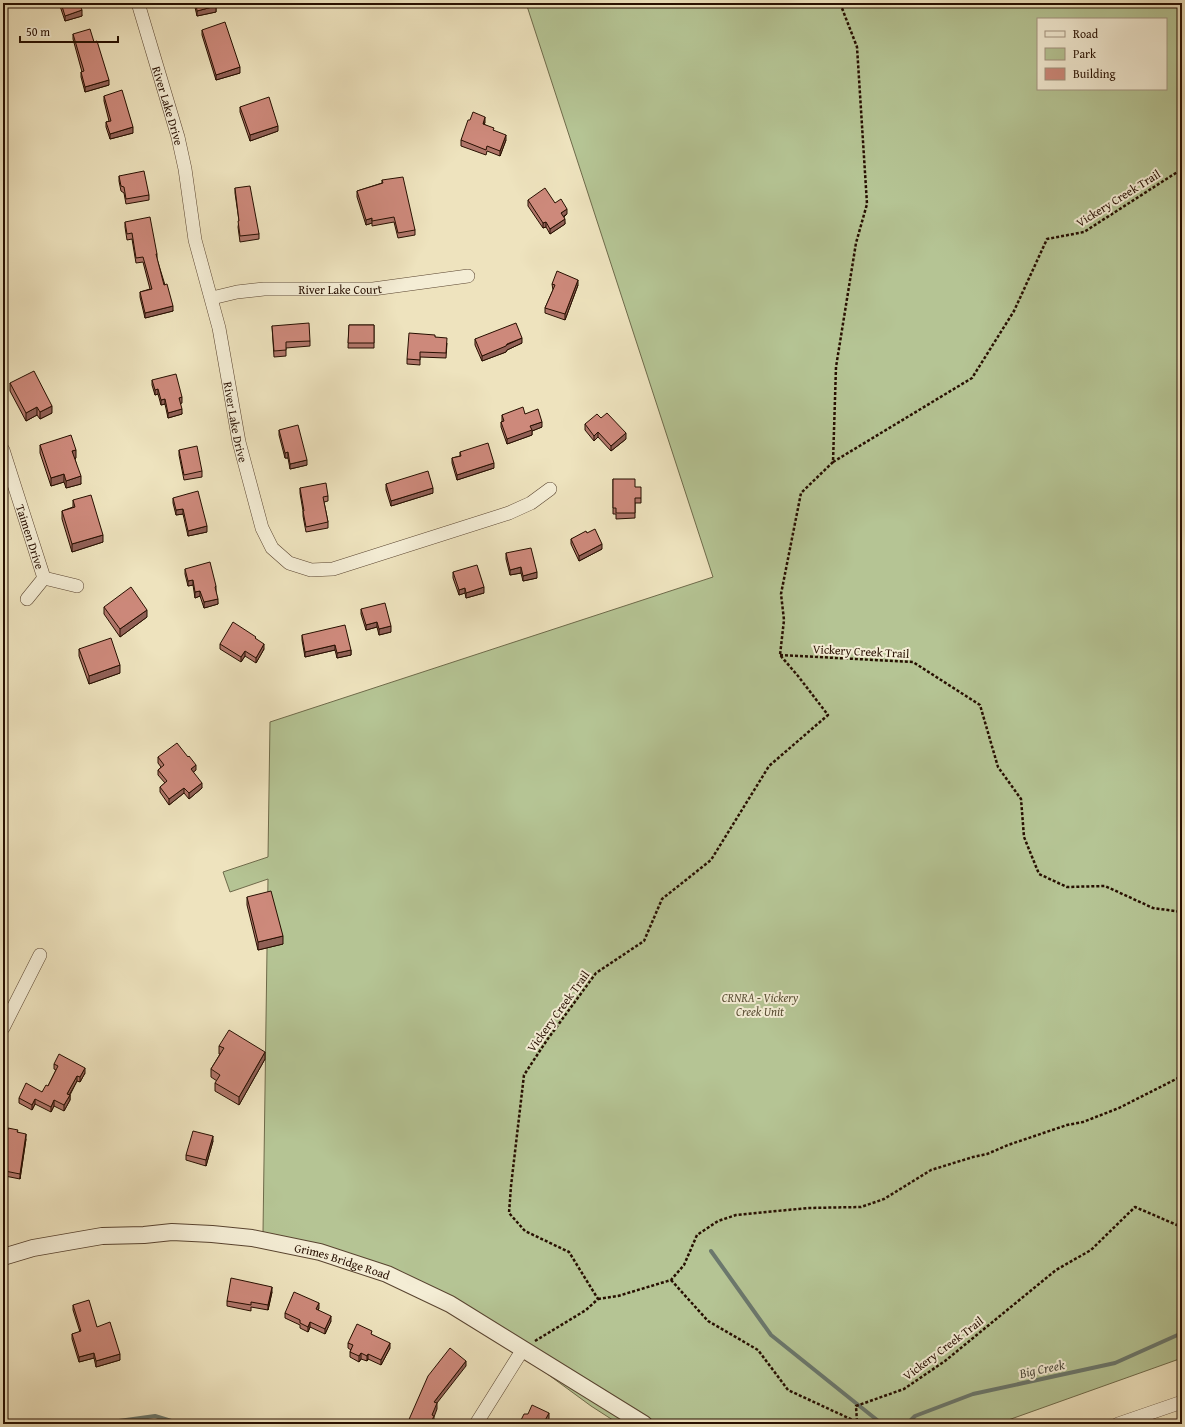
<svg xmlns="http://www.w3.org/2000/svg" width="1185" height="1427" font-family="'Gentium Book Plus',serif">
	<rect width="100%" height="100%" fill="#eee3be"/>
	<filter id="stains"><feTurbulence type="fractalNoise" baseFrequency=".005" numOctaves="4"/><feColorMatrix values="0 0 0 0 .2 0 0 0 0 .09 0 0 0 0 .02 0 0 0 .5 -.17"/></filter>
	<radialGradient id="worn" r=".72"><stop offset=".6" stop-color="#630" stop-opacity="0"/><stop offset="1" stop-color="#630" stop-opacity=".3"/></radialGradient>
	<path fill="#b5c494" stroke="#6e6a4a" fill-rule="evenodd" d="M 526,3 L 1182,3 L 1182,1358 L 997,1424 L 619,1424 L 591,1406 L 497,1337 L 394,1271 L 263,1232 L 268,879 L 230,892 L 223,872 L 268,857 L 270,722 L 713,577 ZM 1038,19 L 1166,19 L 1166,89 L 1038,89 Z"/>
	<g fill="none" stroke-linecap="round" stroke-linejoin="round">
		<g stroke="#6b786d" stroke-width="4">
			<path d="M 711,1251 L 771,1335 L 882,1424"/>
			<path d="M 97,1424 L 155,1416 L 181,1424"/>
			<path d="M 907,1424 L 915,1416 L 973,1394 L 1115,1363 L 1182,1333"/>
		</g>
		<defs>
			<g id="minor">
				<path id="s1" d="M 138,3 L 178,137 L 185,169 L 195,240 L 219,328 L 239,442 L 262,528 L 272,548 L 289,563 L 311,570 L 333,569 L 509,513 L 531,503 L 550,489"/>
				<path id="s2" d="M 212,298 L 237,292 L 264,289 L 373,289 L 468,276"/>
				<path id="s3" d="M 3,450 L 44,578"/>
				<path d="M 27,599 L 44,578 L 77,586"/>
				<path d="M 3,1028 L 40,955"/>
				<path d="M 476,1424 L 523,1349"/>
				<path d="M 1118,1424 L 1182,1402"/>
			</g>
			<g id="tertiary">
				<path id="s4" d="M 3,1257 L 33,1248 L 102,1236 L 144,1235 L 172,1232 L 212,1234 L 252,1238 L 320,1252 L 387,1274 L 450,1304 L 644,1424"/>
			</g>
		</defs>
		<use href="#minor" stroke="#594430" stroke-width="14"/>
		<use href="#tertiary" stroke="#594430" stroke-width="18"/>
		<g stroke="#270f00" stroke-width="2.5" stroke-dasharray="3 2" stroke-linecap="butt">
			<path d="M 833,462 L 972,378 L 1014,311 L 1047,239 L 1084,232 L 1182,169"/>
			<path d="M 780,655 L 913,662 L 980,705 L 998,767 L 1021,799 L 1024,837 L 1039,874 L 1067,887 L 1105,886 L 1153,908 L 1182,912"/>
			<path d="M 671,1280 L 708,1321 L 758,1350 L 788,1390 L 857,1422 L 856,1406 L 904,1389 L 945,1361 L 1056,1270 L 1091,1250 L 1135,1207 L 1177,1225 L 1182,1223"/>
			<path d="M 598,1299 L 618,1296 L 671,1280 L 684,1265 L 697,1235 L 718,1221 L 736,1215 L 808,1208 L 861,1207 L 884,1199 L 931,1170 L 973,1157 L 987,1154 L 1008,1145 L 1067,1125 L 1083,1122 L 1119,1108 L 1182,1076"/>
			<path d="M 535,1341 L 586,1310 L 598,1299 L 569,1252 L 525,1231 L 509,1213 L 511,1186 L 524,1075 L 547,1040 L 596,973 L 644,941 L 662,899 L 711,860 L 769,766 L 828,715 L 798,676 L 780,655 L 784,620 L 781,594 L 801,493 L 833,462 L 836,367 L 856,243 L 867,204 L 857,47 L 840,3"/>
		</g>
		<use href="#minor" stroke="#f4edd5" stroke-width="13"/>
		<use href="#tertiary" stroke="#f4edd5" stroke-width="16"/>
	</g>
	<g fill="#b0766a" stroke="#270f00">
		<path d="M 52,3 L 79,3 L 82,16 L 65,21 L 59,3 L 53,5 Z"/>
		<path d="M 194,3 L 216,3 L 216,12 L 197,16 Z"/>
		<path d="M 202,30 L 240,73 L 216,80 L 202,35 Z"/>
		<path d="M 73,34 L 109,85 L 85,92 L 81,77 L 81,72 L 82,72 L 73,39 Z"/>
		<path d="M 104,96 L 133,133 L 110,139 L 106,127 L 106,122 L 109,121 L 104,101 Z"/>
		<path d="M 240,107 L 278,131 L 250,141 L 240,112 Z"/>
		<path d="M 485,122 L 484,124 L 494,131 L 506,140 L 500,156 L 487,151 L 486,155 L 461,146 L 461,140 Z"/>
		<path d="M 119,176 L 149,195 L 149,200 L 126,204 L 124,193 L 121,191 L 119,181 Z"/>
		<path d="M 382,180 L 415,230 L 415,235 L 398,238 L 394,222 L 372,226 L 372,223 L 366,225 L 357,197 L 357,191 L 382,183 Z"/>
		<path d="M 235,188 L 259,234 L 259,239 L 240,242 L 238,227 L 239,221 L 235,193 Z"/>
		<path d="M 528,200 L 555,203 L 567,214 L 564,217 L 565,224 L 550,234 L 546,227 L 543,228 L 528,206 Z"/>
		<path d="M 125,222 L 157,254 L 157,259 L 173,311 L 145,318 L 140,297 L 140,292 L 150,289 L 143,262 L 136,263 L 132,239 L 127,240 L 125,227 Z"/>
		<path d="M 552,284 L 578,285 L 565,320 L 545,313 L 545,308 L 553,290 Z"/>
		<path d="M 349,325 L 374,325 L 374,348 L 348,348 Z"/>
		<path d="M 272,326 L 310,341 L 310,346 L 286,348 L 286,356 L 274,357 Z"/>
		<path d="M 435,337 L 447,343 L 446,358 L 420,357 L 420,365 L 407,364 L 407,359 Z"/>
		<path d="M 475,339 L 522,343 L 507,350 L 506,352 L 482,361 L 475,345 Z"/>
		<path d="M 152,380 L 182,403 L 180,403 L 182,414 L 168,418 L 165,404 L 161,405 L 158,394 L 155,395 L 152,385 Z"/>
		<path d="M 10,383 L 52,413 L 40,419 L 37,415 L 26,421 L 10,391 Z"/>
		<path d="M 525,414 L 542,427 L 532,431 L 532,435 L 507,444 L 501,427 L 501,422 L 502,422 L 502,415 Z"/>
		<path d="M 601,418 L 626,439 L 611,451 L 598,437 L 594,441 L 585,430 L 585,424 Z"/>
		<path d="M 279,430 L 307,465 L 290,469 L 288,458 L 285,458 L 279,435 Z"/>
		<path d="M 40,445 L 76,458 L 75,459 L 81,484 L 66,488 L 64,482 L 51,486 L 40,453 Z"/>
		<path d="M 179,450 L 202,471 L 202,477 L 184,480 L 179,455 Z"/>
		<path d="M 460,452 L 494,468 L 457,480 L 452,463 L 452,458 L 460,456 Z"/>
		<path d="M 613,479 L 641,498 L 641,503 L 635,503 L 635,518 L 616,519 L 616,514 L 613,514 Z"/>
		<path d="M 386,484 L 433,493 L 391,506 L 386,490 Z"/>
		<path d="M 300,488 L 328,496 L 328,501 L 324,502 L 328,522 L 328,528 L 306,532 L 303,516 L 303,511 L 300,493 Z"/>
		<path d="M 173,498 L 207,532 L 188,536 L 183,514 L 176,515 L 173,503 Z"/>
		<path d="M 73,500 L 103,542 L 72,552 L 62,519 L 62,511 L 73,507 Z"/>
		<path d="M 587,533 L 602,549 L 579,561 L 571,544 L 571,539 Z"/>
		<path d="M 506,553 L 537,578 L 523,581 L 521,573 L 510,575 L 506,559 Z"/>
		<path d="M 185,569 L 216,586 L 216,591 L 218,604 L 204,608 L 200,596 L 195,598 L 193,585 L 188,586 L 185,574 Z"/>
		<path d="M 453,572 L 484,593 L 466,598 L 465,593 L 459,595 L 453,578 Z"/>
		<path d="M 104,607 L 147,617 L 120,637 L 104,614 Z"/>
		<path d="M 361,609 L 391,632 L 379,635 L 377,627 L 366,630 L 361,614 Z"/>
		<path d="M 302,635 L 351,650 L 351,655 L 337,658 L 335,650 L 305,657 L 302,640 Z"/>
		<path d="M 256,639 L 264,649 L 256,663 L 245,656 L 241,662 L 220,649 L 220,644 Z"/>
		<path d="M 79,649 L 120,673 L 89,684 L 79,656 Z"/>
		<path d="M 158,757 L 196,770 L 193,772 L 202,788 L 189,799 L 184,793 L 169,805 L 160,792 L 160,787 L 165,783 L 158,775 L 158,770 L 161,767 L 158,763 Z"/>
		<path d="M 247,897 L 283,944 L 258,950 L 247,905 Z"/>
		<path d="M 219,1046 L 265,1059 L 239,1105 L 215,1091 L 215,1083 L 217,1081 L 211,1077 L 211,1069 L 220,1054 L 219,1054 Z"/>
		<path d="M 54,1064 L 85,1073 L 80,1082 L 77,1081 L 70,1095 L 70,1100 L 64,1111 L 54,1106 L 51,1112 L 35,1104 L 32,1110 L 19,1103 L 19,1098 L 42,1092 L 48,1086 L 56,1070 L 54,1069 Z"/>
		<path d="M 3,1130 L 18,1132 L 26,1139 L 20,1179 L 5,1176 L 4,1179 L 3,1179 Z"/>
		<path d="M 213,1141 L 206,1166 L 186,1160 L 186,1155 Z"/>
		<path d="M 272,1292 L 268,1310 L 251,1307 L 251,1311 L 227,1306 L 227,1301 Z"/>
		<path d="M 73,1305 L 97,1327 L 120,1360 L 96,1367 L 94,1358 L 79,1362 L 72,1339 L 72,1334 L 80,1332 L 73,1310 Z"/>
		<path d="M 319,1308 L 318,1310 L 331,1321 L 325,1334 L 310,1327 L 308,1332 L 300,1328 L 300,1325 L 285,1318 L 285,1313 Z"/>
		<path d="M 372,1335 L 390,1348 L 381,1365 L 368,1359 L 367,1361 L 361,1359 L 359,1362 L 350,1357 L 350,1352 L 351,1350 L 348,1348 L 348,1343 Z"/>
	</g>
	<g fill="#906056" stroke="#270f00">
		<path d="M 53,3 L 59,3 L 53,5 Z"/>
		<path d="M 216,6 L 216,12 L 197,16 L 197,11 Z"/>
		<path d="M 82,10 L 82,16 L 65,21 L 65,16 Z"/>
		<path d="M 240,67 L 240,73 L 216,80 L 216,75 Z"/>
		<path d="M 109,80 L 109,85 L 85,92 L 85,87 Z"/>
		<path d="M 485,117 L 485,122 L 483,129 L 483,124 Z"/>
		<path d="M 278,126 L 278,131 L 250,141 L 250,135 Z"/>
		<path d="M 133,127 L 133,133 L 110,139 L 110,134 Z"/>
		<path d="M 506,135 L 506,140 L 500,156 L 500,151 Z"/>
		<path d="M 567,209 L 567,214 L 561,218 L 561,213 Z"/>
		<path d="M 372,218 L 372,223 L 366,225 L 366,220 Z"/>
		<path d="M 565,219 L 565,224 L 550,234 L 550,229 Z"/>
		<path d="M 546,222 L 546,227 L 543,228 L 543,223 Z"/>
		<path d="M 578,280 L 578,285 L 565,320 L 565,314 Z"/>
		<path d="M 173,306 L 173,311 L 145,318 L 145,313 Z"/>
		<path d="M 522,338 L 522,343 L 507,350 L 506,352 L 482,361 L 482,356 Z"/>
		<path d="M 158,389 L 158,394 L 155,395 L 155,390 Z"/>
		<path d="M 182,397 L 182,403 L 179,404 L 179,398 Z"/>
		<path d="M 165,399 L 165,404 L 161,405 L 161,400 Z"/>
		<path d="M 52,406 L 52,413 L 40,419 L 40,412 Z"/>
		<path d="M 37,407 L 37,415 L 26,421 L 26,413 Z"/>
		<path d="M 182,409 L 182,414 L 168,418 L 168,413 Z"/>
		<path d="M 542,422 L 542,427 L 532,431 L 532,435 L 507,444 L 507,439 L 530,426 Z"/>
		<path d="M 598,432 L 598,437 L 594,441 L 594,436 Z"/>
		<path d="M 626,433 L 626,439 L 611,451 L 611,446 Z"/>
		<path d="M 76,450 L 76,458 L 72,459 L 72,451 Z"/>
		<path d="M 288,452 L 288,458 L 285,458 L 285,453 Z"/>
		<path d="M 307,460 L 307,465 L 290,469 L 290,464 Z"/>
		<path d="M 494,463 L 494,468 L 457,480 L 457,475 Z"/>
		<path d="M 64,474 L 64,482 L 51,486 L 51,478 Z"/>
		<path d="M 81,476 L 81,484 L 66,488 L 66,481 Z"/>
		<path d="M 433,488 L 433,493 L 391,506 L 391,501 Z"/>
		<path d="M 183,509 L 183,514 L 176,515 L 176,510 Z"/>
		<path d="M 207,526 L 207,532 L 188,536 L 188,531 Z"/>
		<path d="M 103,535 L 103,542 L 72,552 L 72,544 Z"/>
		<path d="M 602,544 L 602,549 L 579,561 L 579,556 Z"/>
		<path d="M 521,567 L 521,573 L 510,575 L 510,570 Z"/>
		<path d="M 537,572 L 537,578 L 523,581 L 523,576 Z"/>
		<path d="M 193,580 L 193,585 L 188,586 L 188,581 Z"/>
		<path d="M 484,587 L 484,593 L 466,598 L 466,593 Z"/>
		<path d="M 465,588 L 465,593 L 459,595 L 459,590 Z"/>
		<path d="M 200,591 L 200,596 L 195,598 L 195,592 Z"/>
		<path d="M 218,599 L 218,604 L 204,608 L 204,602 Z"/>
		<path d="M 147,610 L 147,617 L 120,637 L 120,629 Z"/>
		<path d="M 377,622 L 377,627 L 366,630 L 366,625 Z"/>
		<path d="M 391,626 L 391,632 L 379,635 L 379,629 Z"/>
		<path d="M 264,644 L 264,649 L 256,663 L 256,658 Z"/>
		<path d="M 335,645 L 335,650 L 305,657 L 305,652 Z"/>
		<path d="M 351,650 L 351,655 L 337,658 L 337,653 Z"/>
		<path d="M 245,651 L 245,656 L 241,662 L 241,657 Z"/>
		<path d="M 120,665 L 120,673 L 89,684 L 89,676 Z"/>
		<path d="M 196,765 L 196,770 L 191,774 L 191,769 Z"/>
		<path d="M 202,783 L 202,788 L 189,799 L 189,793 Z"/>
		<path d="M 184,788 L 184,793 L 169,805 L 169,799 Z"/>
		<path d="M 283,936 L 283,944 L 258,950 L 258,942 Z"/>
		<path d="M 265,1052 L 265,1059 L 239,1105 L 239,1097 Z"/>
		<path d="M 85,1068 L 85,1073 L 80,1082 L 80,1077 Z"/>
		<path d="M 77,1076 L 77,1081 L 67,1099 L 67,1094 Z"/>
		<path d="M 70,1095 L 70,1100 L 64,1111 L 64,1105 Z"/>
		<path d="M 35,1099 L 35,1104 L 32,1110 L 32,1105 Z"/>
		<path d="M 54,1100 L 54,1106 L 51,1112 L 51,1107 Z"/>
		<path d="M 26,1134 L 26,1139 L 20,1179 L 20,1174 Z"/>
		<path d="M 213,1136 L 213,1141 L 206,1166 L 206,1160 Z"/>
		<path d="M 272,1287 L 272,1292 L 268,1310 L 268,1305 Z"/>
		<path d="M 319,1303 L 319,1308 L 316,1314 L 316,1309 Z"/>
		<path d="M 331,1316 L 331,1321 L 325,1334 L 325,1329 Z"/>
		<path d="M 310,1322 L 310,1327 L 308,1332 L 308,1327 Z"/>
		<path d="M 390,1343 L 390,1348 L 381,1365 L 381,1360 Z"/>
		<path d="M 94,1353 L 94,1358 L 79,1362 L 79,1357 Z"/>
		<path d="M 361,1353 L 361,1359 L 359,1362 L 359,1356 Z"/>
		<path d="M 120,1354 L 120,1360 L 96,1367 L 96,1361 Z"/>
		<path d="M 368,1354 L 368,1359 L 367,1361 L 367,1356 Z"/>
		<path d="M 466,1361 L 466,1366 L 437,1403 L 437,1409 L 434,1417 L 434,1421 L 433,1424 L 430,1424 L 434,1402 Z"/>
		<path d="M 549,1413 L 549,1419 L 546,1424 L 543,1424 Z"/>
	</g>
	<g fill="#cd897b" stroke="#270f00">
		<path d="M 61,3 L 79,3 L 82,10 L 65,16 Z"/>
		<path d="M 196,3 L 216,3 L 216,6 L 197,11 Z"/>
		<path d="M 225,22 L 240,67 L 216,75 L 202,30 Z"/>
		<path d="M 90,29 L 94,42 L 97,41 L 109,80 L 85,87 L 81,72 L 84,71 L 73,34 Z"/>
		<path d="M 122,90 L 133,127 L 110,134 L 106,122 L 111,121 L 104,96 Z"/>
		<path d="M 269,97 L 278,126 L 250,135 L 240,107 Z"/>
		<path d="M 473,112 L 485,117 L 483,124 L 494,128 L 493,130 L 506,135 L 500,151 L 487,146 L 486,150 L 461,140 L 468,120 L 470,120 Z"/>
		<path d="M 144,171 L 149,195 L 126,199 L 124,187 L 121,186 L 119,176 Z"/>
		<path d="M 403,177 L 415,230 L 398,233 L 394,217 L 372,221 L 372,218 L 366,220 L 357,191 L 383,183 L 382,180 Z"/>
		<path d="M 250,186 L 259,234 L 240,236 L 238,221 L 239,221 L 235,188 Z"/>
		<path d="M 545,188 L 555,203 L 561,199 L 567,209 L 561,213 L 565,219 L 550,229 L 546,222 L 543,223 L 528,200 Z"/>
		<path d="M 150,217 L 157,254 L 156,254 L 164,285 L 167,284 L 173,306 L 145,313 L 140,292 L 152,289 L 143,257 L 136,258 L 132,233 L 127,234 L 125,222 Z"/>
		<path d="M 557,271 L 578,280 L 565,314 L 545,308 L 555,285 L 552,284 Z"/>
		<path d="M 309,323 L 310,341 L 286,342 L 286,350 L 274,351 L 272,326 Z"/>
		<path d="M 516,323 L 522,338 L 507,344 L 506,346 L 482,356 L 475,339 Z"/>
		<path d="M 349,325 L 374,325 L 374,343 L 348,343 Z"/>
		<path d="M 409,333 L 435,335 L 435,337 L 447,338 L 446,353 L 420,352 L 420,360 L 407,359 Z"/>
		<path d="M 34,371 L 52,406 L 40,412 L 37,407 L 26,413 L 10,383 Z"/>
		<path d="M 176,374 L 182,397 L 179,398 L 182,409 L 168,413 L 165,399 L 161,400 L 158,389 L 155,390 L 152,380 Z"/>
		<path d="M 523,407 L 525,414 L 538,409 L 542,422 L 530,426 L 532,430 L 507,439 L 501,422 L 504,421 L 502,415 Z"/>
		<path d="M 607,413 L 626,433 L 611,446 L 598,432 L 594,436 L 585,424 L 597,414 L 601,418 Z"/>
		<path d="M 298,425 L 307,460 L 290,464 L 288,452 L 285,453 L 279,430 Z"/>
		<path d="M 71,435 L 76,450 L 72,451 L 81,476 L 66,481 L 64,474 L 51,478 L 40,445 Z"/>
		<path d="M 488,443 L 494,463 L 457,475 L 452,458 L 461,456 L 460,452 Z"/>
		<path d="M 197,446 L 202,471 L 184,475 L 179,450 Z"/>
		<path d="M 428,471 L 433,488 L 391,501 L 386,484 Z"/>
		<path d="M 613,479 L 635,479 L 635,487 L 641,487 L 641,498 L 635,498 L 635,513 L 616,513 L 616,508 L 613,508 Z"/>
		<path d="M 326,483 L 328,496 L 323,497 L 328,522 L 306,527 L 303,511 L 304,511 L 300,488 Z"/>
		<path d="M 198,491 L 207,526 L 188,531 L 183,509 L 176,510 L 173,498 Z"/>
		<path d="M 91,495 L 103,535 L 72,544 L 62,511 L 75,507 L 73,500 Z"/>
		<path d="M 595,529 L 602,544 L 579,556 L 571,539 L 586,531 L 587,533 Z"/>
		<path d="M 531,548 L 537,572 L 523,576 L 521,567 L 510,570 L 506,553 Z"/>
		<path d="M 210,562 L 216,586 L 215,587 L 218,599 L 204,602 L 200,591 L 195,592 L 193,580 L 188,581 L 185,569 Z"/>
		<path d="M 477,565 L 484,587 L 466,593 L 465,588 L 459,590 L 453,572 Z"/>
		<path d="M 131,587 L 147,610 L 120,629 L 104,607 Z"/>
		<path d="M 385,603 L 391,626 L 379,629 L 377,622 L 366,625 L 361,609 Z"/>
		<path d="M 233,622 L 256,637 L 255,638 L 264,644 L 256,658 L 245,651 L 241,657 L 220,644 Z"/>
		<path d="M 345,625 L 351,650 L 337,653 L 335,645 L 305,652 L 302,635 Z"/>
		<path d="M 111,638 L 120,665 L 89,676 L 79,649 Z"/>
		<path d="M 177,743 L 188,757 L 189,756 L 196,765 L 191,769 L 202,783 L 189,793 L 184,788 L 169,799 L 160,787 L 167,781 L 158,770 L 164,765 L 158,757 Z"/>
		<path d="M 271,891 L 283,936 L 258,942 L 247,897 Z"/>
		<path d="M 229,1030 L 265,1052 L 239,1097 L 215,1083 L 220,1075 L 211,1069 L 224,1048 L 219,1046 Z"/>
		<path d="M 59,1054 L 85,1068 L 80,1077 L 77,1076 L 67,1094 L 70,1095 L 64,1105 L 54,1100 L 51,1107 L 35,1099 L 32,1105 L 19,1098 L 26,1083 L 42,1092 L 46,1085 L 48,1086 L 58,1066 L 54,1064 Z"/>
		<path d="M 8,1128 L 18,1130 L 17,1132 L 26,1134 L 20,1174 L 5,1171 L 4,1174 L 3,1174 L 3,1130 L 8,1130 Z"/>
		<path d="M 193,1131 L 213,1136 L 206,1160 L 186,1155 Z"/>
		<path d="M 231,1278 L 272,1287 L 268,1305 L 251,1302 L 251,1305 L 227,1301 Z"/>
		<path d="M 294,1292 L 319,1303 L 316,1309 L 331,1316 L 325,1329 L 310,1322 L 308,1327 L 300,1323 L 300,1320 L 285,1313 Z"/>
		<path d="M 89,1300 L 97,1327 L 110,1322 L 120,1354 L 96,1361 L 94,1353 L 79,1357 L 72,1334 L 81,1331 L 73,1305 Z"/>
		<path d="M 357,1324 L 372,1331 L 371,1334 L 390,1343 L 381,1360 L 368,1354 L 367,1356 L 361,1353 L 359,1356 L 350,1352 L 353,1345 L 348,1343 Z"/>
		<path d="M 450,1348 L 466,1361 L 434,1402 L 437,1403 L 432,1415 L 434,1416 L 430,1424 L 407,1424 L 428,1376 Z"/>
		<path d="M 532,1405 L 549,1413 L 543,1424 L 519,1424 L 524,1414 L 528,1414 Z"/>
	</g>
	<g text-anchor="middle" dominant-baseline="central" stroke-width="4" stroke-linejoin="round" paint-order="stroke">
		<g font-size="12" fill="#270f00" stroke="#f4edd5">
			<text stroke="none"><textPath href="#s1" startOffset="107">River Lake Drive</textPath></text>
			<text transform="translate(1118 198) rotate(-32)">Vickery Creek Trail</text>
			<text stroke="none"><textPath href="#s2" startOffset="129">River Lake Court</textPath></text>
			<text stroke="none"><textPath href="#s1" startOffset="431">River Lake Drive</textPath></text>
			<text stroke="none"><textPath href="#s3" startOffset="91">Taimen Drive</textPath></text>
			<text transform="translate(861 651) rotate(3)">Vickery Creek Trail</text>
			<text transform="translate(558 1011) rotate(-54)">Vickery Creek Trail</text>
			<text stroke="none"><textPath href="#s4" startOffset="345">Grimes Bridge Road</textPath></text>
			<text transform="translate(943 1348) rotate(-37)">Vickery Creek Trail</text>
		</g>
		<g font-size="12" font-style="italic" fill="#594e34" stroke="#f4edd5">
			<text x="760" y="997">CRNRA - Vickery<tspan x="760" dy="14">Creek Unit</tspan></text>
		</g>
		<g font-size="13" font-style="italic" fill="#4f4c3f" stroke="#f4edd5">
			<text transform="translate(1042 1369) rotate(-12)">Big Creek</text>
		</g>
	</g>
	<rect width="1185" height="1427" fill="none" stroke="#eee3be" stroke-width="16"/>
	<rect x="4" y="4" width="1177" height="1419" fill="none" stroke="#270f00" stroke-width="2"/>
	<rect x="8" y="8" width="1169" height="1411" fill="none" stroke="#270f00"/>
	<rect x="1037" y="18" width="130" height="72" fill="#f4edd5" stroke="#a29480"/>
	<rect x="1045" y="31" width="20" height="6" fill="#f4edd5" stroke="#a29480"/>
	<text x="1073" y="38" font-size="12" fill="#270f00">Road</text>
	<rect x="1045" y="48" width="20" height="12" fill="#b5c494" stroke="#a29480"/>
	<text x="1073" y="58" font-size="12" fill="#270f00">Park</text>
	<rect x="1045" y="68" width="20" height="12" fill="#cd897b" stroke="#a29480"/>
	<text x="1073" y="78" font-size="12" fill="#270f00">Building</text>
	<path d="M20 36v6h98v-6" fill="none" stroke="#270f00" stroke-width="2"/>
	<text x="26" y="36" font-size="12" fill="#270f00" stroke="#f4edd5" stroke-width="3" paint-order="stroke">50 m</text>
	<rect width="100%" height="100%" filter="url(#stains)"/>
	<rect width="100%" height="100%" fill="url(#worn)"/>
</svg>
